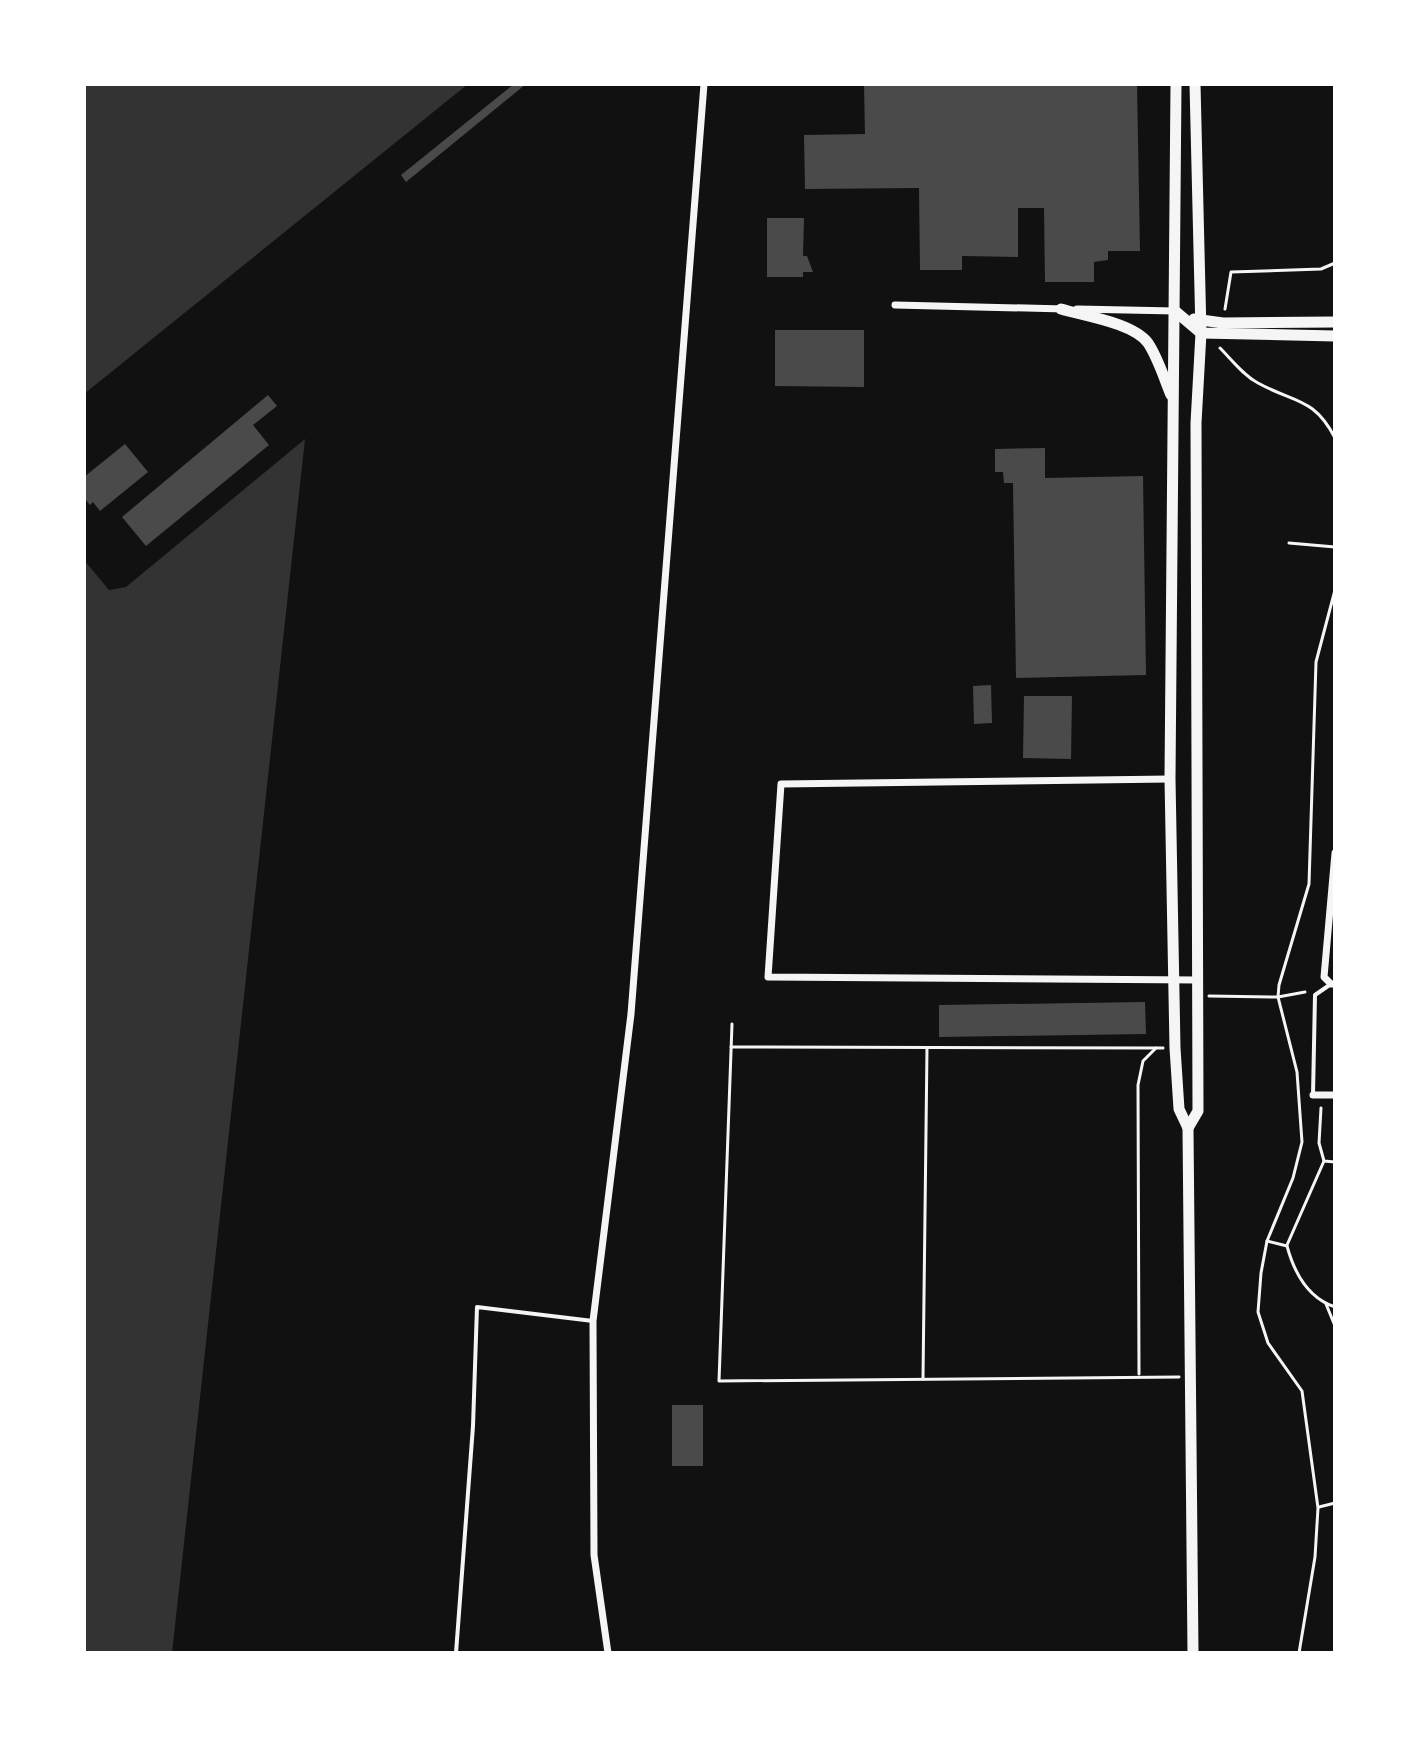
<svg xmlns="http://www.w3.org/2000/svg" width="1419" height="1737" font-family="Inter,sans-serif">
	<rect width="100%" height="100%" fill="#111"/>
	<g fill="#333">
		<path d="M 84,84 L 468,84 L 84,394 Z"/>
		<path d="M 305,439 L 172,1653 L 84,1653 L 84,560 L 109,590 L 126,587 Z"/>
	</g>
	<g fill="#4a4a4a">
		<path d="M 514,84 L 526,84 L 406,182 L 401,175 Z"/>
		<path d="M 864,84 L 1137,84 L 1140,251 L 1108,251 L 1108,260 L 1094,262 L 1094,282 L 1045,282 L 1044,208 L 1018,208 L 1018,257 L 962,256 L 962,270 L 920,270 L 919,188 L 805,189 L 804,135 L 865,134 Z"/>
		<path d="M 767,218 L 804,218 L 803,256 L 807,256 L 813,272 L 803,272 L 803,277 L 767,277 Z"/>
		<path d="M 775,330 L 864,330 L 864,387 L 775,386 Z"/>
		<path d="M 268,395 L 277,406 L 253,425 L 269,445 L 146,546 L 122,517 Z"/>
		<path d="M 125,444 L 148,472 L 100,511 L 93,502 L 90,505 L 84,498 L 84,477 Z"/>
		<path d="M 1045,448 L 1045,478 L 1143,476 L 1146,675 L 1016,678 L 1013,483 L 1004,483 L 1003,472 L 995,472 L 995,449 Z"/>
		<path d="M 991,685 L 992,723 L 974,724 L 973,686 Z"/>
		<path d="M 1024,696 L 1072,696 L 1071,759 L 1023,758 Z"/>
		<path d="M 1145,1002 L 1146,1034 L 939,1037 L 939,1005 Z"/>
		<rect x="672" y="1405" width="31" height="61"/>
	</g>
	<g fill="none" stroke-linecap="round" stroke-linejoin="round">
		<g stroke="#f5f5f5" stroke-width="3">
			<path d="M 1225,309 L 1231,272 L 1321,269 L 1335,263"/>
			<path d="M 1220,348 C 1232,360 1243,375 1258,383 C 1294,403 1314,397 1335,438"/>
			<path d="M 1289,543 L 1335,547"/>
			<path d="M 1209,996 L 1278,997 L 1305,992"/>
			<path d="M 732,1024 L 719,1381 L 1179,1377"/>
			<path d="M 731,1047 L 1163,1048"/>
			<path d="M 1321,1108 L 1319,1143 L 1324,1161 L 1335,1162"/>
			<path d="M 1267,1241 L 1287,1246 C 1294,1272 1308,1298 1335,1307"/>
			<path d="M 1287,1245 L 1324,1161"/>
			<path d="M 1326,1304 L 1335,1326"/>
			<path d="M 1139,1374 L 1138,1085 L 1143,1061 L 1156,1048"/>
			<path d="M 923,1379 L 927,1048"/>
			<path d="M 1319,1507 L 1335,1503"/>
			<path d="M 1299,1653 L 1315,1557 L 1318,1508 L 1302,1391 L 1268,1343 L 1258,1312 L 1261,1273 L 1267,1241 L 1293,1178 L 1302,1142 L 1297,1072 L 1278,997 L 1279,985 L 1309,884 L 1316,662 L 1335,590"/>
		</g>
		<g stroke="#f5f5f5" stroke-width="4">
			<path d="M 1313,1095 L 1315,995 L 1331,984"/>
			<path d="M 456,1653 L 473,1426 L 477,1307 L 593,1321"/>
		</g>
		<g stroke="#f5f5f5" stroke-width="7">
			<path d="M 895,305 L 1065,309"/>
			<path d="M 1077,309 L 1175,311"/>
			<path d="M 1170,779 L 781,784 L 768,977 L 1198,980"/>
			<path d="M 1335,853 L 1324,977 L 1331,984 L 1335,984"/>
			<path d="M 1313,1095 L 1335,1095"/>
			<path d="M 608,1653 L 594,1555 L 593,1321 L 631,1014 L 704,84"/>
		</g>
		<g stroke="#f5f5f5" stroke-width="11">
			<path d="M 1176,84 L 1170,779 L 1175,1048 L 1179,1109 L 1188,1128 L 1193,1653"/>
			<path d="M 1061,309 C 1085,316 1133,323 1148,343 C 1158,358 1164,378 1171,395"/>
			<path d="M 1175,311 L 1201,333 L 1335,336"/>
			<path d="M 1194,319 L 1223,323 L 1335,322"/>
			<path d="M 1188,1128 L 1198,1111 L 1196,423 L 1201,333 L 1195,84"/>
		</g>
	</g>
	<rect width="1419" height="1737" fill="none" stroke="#ffffff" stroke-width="172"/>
</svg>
